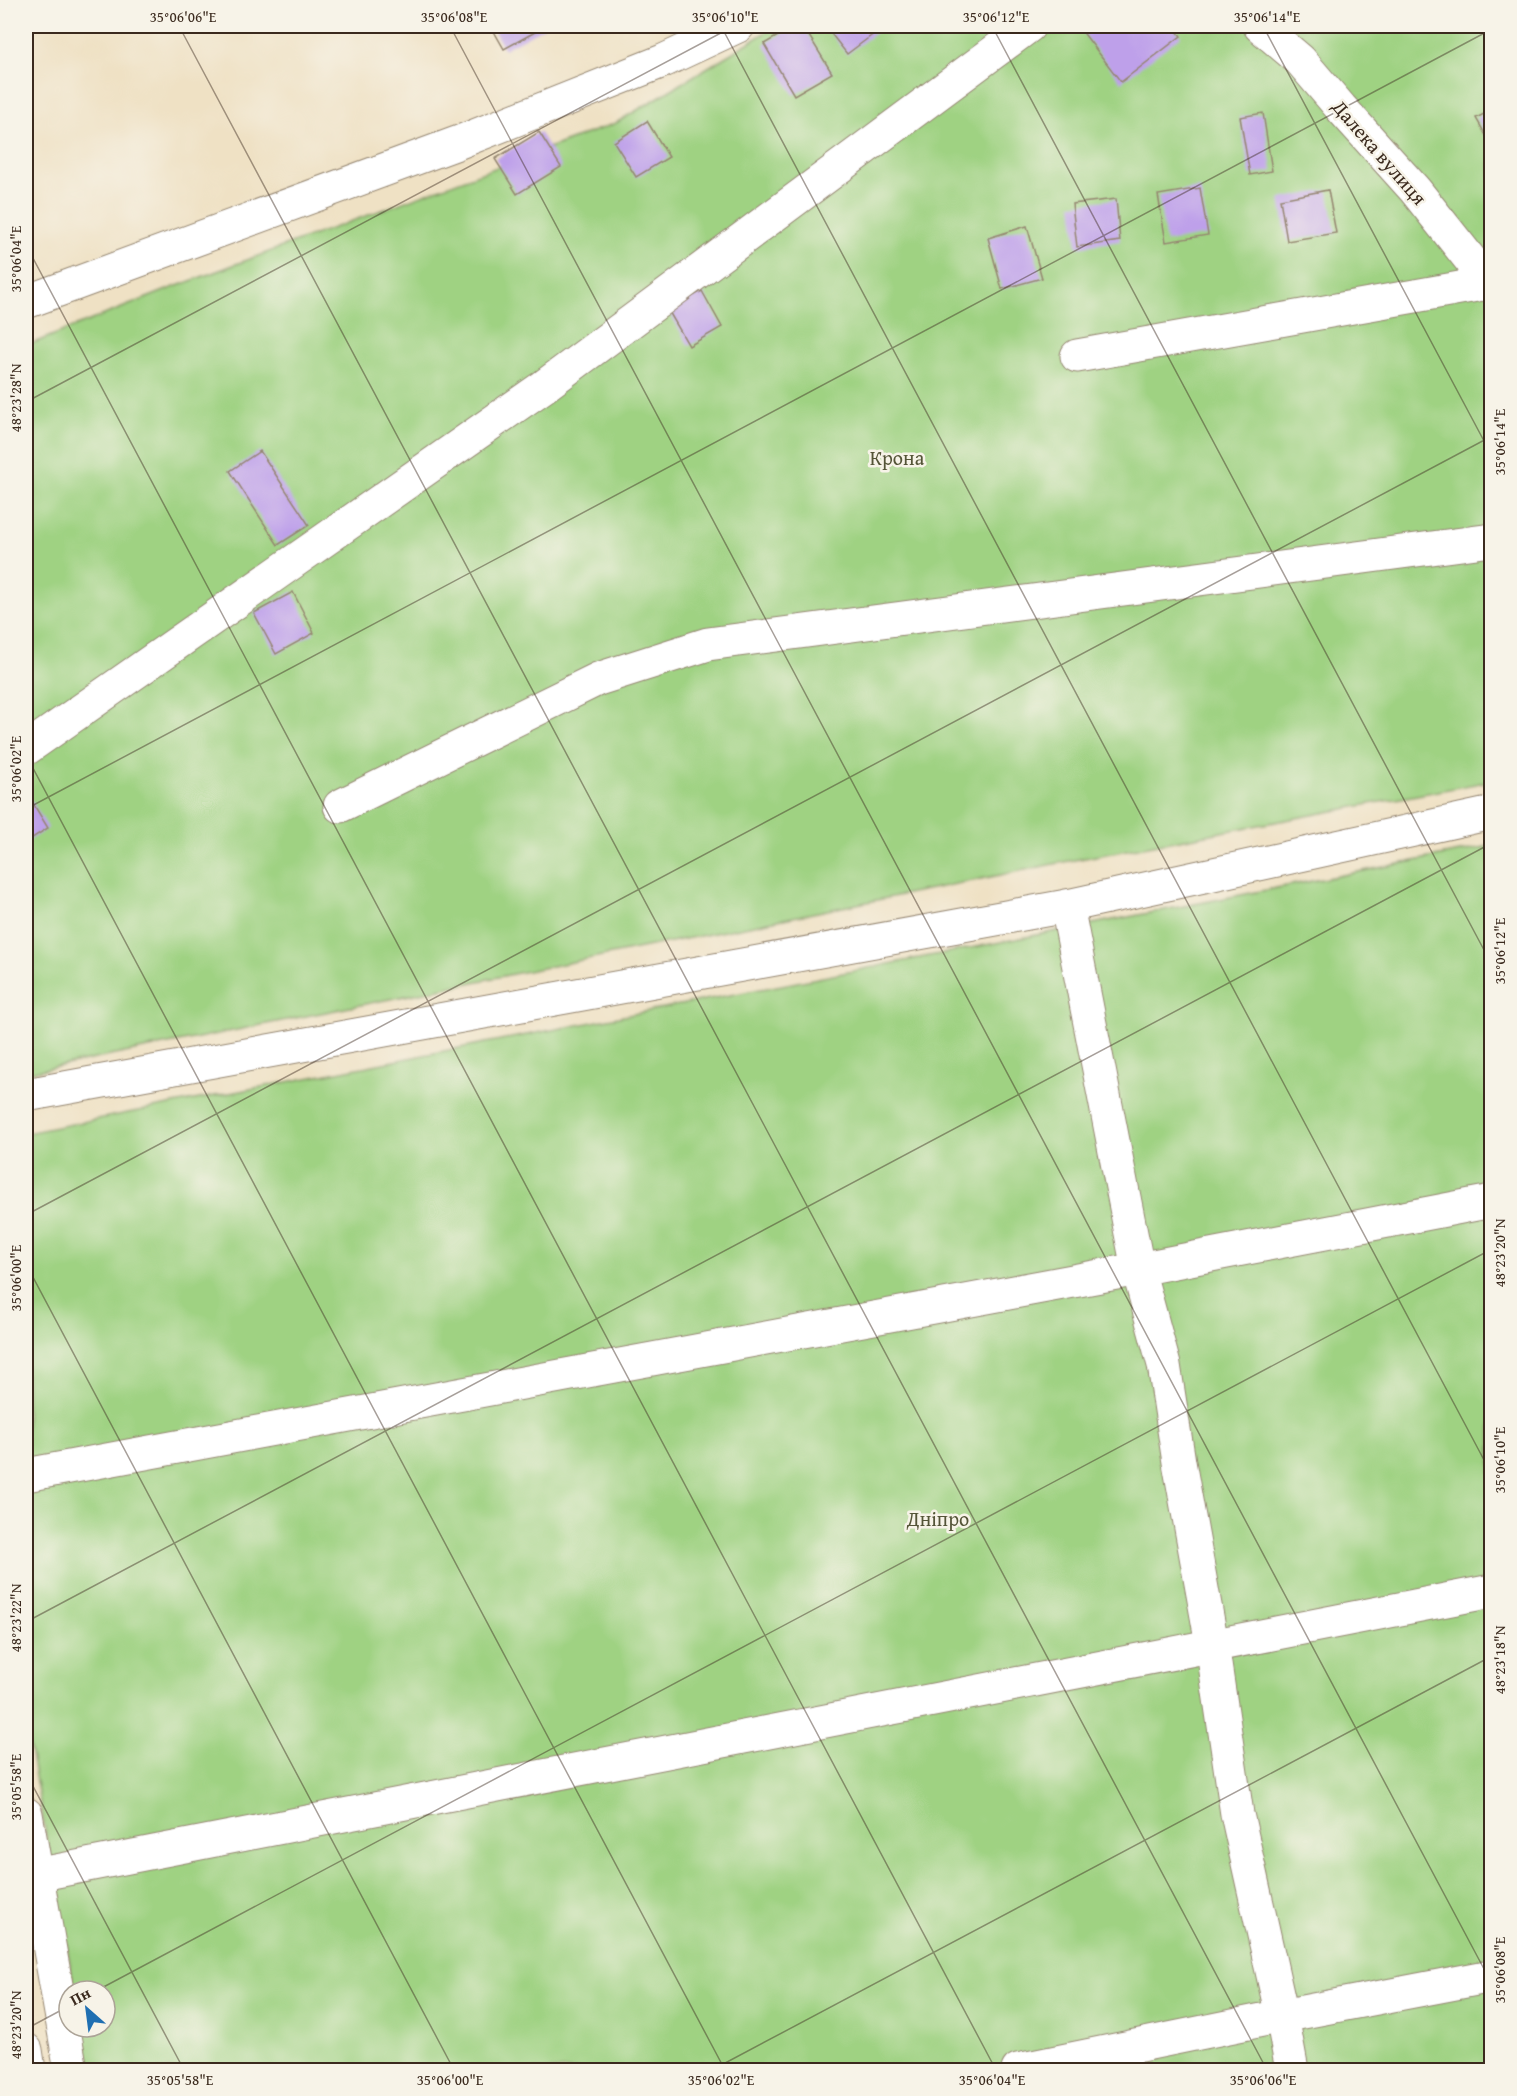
<svg xmlns="http://www.w3.org/2000/svg" width="1517" height="2096" font-family="'Gentium Book Plus',serif">
	<rect width="100%" height="100%" fill="#f7f3e8"/>
	<filter id="ink" filterUnits="userSpaceOnUse"><feTurbulence type="fractalNoise" baseFrequency=".0167" numOctaves="2"/><feDisplacementMap in="SourceGraphic" scale="12" xChannelSelector="R" yChannelSelector="G"/><feConvolveMatrix kernelMatrix="1 2 1 2 8 2 1 2 1" color-interpolation-filters="sRGB"/></filter>
	<filter id="wash" filterUnits="userSpaceOnUse"><feTurbulence type="fractalNoise" baseFrequency=".008" numOctaves="4" result="noise"/><feDisplacementMap in="SourceGraphic" scale="24" xChannelSelector="R" yChannelSelector="G"/><feGaussianBlur stdDeviation="1.35" result="paint"/><feColorMatrix in="noise" values="0 0 0 0 0 0 0 0 0 0 0 0 0 0 0 0 0 1.4 0 .05"/><feComposite in="paint" operator="in"/></filter>
	<g filter="url(#wash)">
		<rect width="100%" height="100%" fill="#efe1c4"/>
		<g fill="#9fd282" stroke="#6d7e50" stroke-width="1.5">
			<path d="M 776,26 L 1491,26 L 1491,781 L 1064,862 L 26,1073 L 26,346 L 177,286 L 616,123 Z"/>
			<path d="M 1491,846 L 1491,2070 L 90,2070 L 82,2027 L 105,2027 L 105,1991 L 75,1991 L 26,1728 L 26,1133 Z"/>
		</g>
		<g id="blocks">
			<g fill="#bea0ea">
				<path d="M 491,26 L 546,26 L 504,49 Z"/>
				<path d="M 795,26 L 803,26 L 832,73 L 794,95 L 764,44 Z"/>
				<path d="M 825,26 L 882,26 L 883,27 L 847,54 Z"/>
				<path d="M 1078,26 L 1173,26 L 1181,36 L 1121,82 Z"/>
				<path d="M 1492,110 L 1492,146 L 1476,118 Z"/>
				<path d="M 1263,113 L 1272,171 L 1250,175 L 1240,117 Z"/>
				<path d="M 647,121 L 669,157 L 636,177 L 614,142 Z"/>
				<path d="M 539,132 L 561,167 L 517,194 L 495,159 Z"/>
				<path d="M 1200,188 L 1208,235 L 1166,242 L 1158,195 Z"/>
				<path d="M 1328,190 L 1336,233 L 1287,241 L 1280,199 Z"/>
				<path d="M 1116,199 L 1120,241 L 1077,247 L 1072,204 Z"/>
				<path d="M 1027,226 L 1042,278 L 1002,289 L 988,238 Z"/>
				<path d="M 702,291 L 722,327 L 689,346 L 668,310 Z"/>
				<path d="M 260,451 L 309,525 L 278,545 L 230,471 Z"/>
				<path d="M 293,592 L 314,633 L 276,654 L 254,613 Z"/>
				<path d="M 26,792 L 48,828 L 26,842 Z"/>
			</g>
		</g>
	</g>
	<g filter="url(#ink)">
		<use href="#blocks" fill-opacity="0" stroke="#958671" stroke-width="1.5"/>
		<g fill="none" stroke-linecap="round" stroke-linejoin="round">
			<defs>
				<g id="minor">
					<path d="M 1260,26 L 1300,60 L 1341,108 L 1415,190 L 1492,287"/>
					<path d="M 26,302 L 457,143 L 663,61 L 738,26"/>
					<path d="M 1077,356 L 1488,283"/>
					<path d="M 26,749 L 543,387 L 1029,26"/>
					<path d="M 340,806 L 598,679 L 708,644 L 1492,540"/>
					<path d="M 1067,906 L 1138,1269 L 1164,1365 L 1179,1462 L 1212,1644 L 1237,1814 L 1282,2016 L 1292,2070"/>
					<path d="M 26,1095 L 1067,906 L 1492,813"/>
					<path d="M 26,1475 L 1138,1269 L 1492,1201"/>
					<path d="M 26,1814 L 71,2070"/>
					<path d="M 36,1875 L 1492,1591"/>
					<path d="M 26,2050 L 29,2070"/>
					<path d="M 1018,2070 L 1282,2016 L 1492,1976"/>
				</g>
			</defs>
			<use href="#minor" stroke="#958671" stroke-width="35"/>
			<use href="#minor" stroke="#fff" stroke-width="33"/>
		</g>
	</g>
	<path fill="none" stroke="#3b2a1e" stroke-width="1.5" stroke-opacity="0.45" d="M 179,26 L 1267,2070M 450,26 L 1492,1984M 721,26 L 1492,1475M 992,26 L 1492,965M 1263,26 L 1492,456M 26,245 L 996,2070M 26,402 L 734,26M 26,755 L 725,2070M 26,809 L 1492,29M 26,1215 L 1492,436M 26,1264 L 454,2070M 26,1622 L 1492,843M 26,1773 L 184,2070M 96,1991 L 1492,1249M 26,2029 L 69,2006M 712,2070 L 1492,1656M 1476,2070 L 1492,2062"/>
	<g text-anchor="middle" dominant-baseline="central" stroke-width="5" stroke-linejoin="round" paint-order="stroke">
		<g font-size="20" fill="#3b2a1e" stroke="#f7f3e8">
			<text transform="translate(1380 152) rotate(49)">Далека вулиця</text>
		</g>
		<g font-size="20" fill="#545437" stroke="#f7f3e8">
			<text x="897" y="457">Крона</text>
			<text x="938" y="1518">Дніпро</text>
		</g>
	</g>
	<rect width="1517" height="2096" fill="none" stroke="#f7f3e8" stroke-width="66"/>
	<g transform="translate(87 2009) rotate(332)"><circle r="28" fill="#f7f3e8" stroke="#aca397" stroke-width="1.5"/>
	<path d="M0-4.5L10 22L0 15L-10 22Z" fill="#1f6fb2"/>
	<text y="-9" font-size="16" font-weight="bold" text-anchor="middle" fill="#3b2a1e">Пн</text>
	</g>
	<rect x="33" y="33" width="1451" height="2030" fill="none" stroke="#3b2a1e" stroke-width="2"/>
	<g font-size="15" text-anchor="middle" fill="#3b2a1e">
		<text x="183" y="22">35°06'06"E</text>
		<text x="454" y="22">35°06'08"E</text>
		<text x="725" y="22">35°06'10"E</text>
		<text x="996" y="22">35°06'12"E</text>
		<text x="1267" y="22">35°06'14"E</text>
		<text transform="translate(16 259) rotate(-90)" y="5">35°06'04"E</text>
		<text transform="translate(16 398) rotate(-90)" y="5">48°23'28"N</text>
		<text transform="translate(1500 442) rotate(-90)" y="5">35°06'14"E</text>
		<text transform="translate(16 769) rotate(-90)" y="5">35°06'02"E</text>
		<text transform="translate(1500 951) rotate(-90)" y="5">35°06'12"E</text>
		<text transform="translate(1500 1253) rotate(-90)" y="5">48°23'20"N</text>
		<text transform="translate(16 1278) rotate(-90)" y="5">35°06'00"E</text>
		<text transform="translate(1500 1460) rotate(-90)" y="5">35°06'10"E</text>
		<text transform="translate(16 1618) rotate(-90)" y="5">48°23'22"N</text>
		<text transform="translate(1500 1660) rotate(-90)" y="5">48°23'18"N</text>
		<text transform="translate(16 1787) rotate(-90)" y="5">35°05'58"E</text>
		<text transform="translate(1500 1970) rotate(-90)" y="5">35°06'08"E</text>
		<text transform="translate(16 2025) rotate(-90)" y="5">48°23'20"N</text>
		<text x="180" y="2085">35°05'58"E</text>
		<text x="450" y="2085">35°06'00"E</text>
		<text x="721" y="2085">35°06'02"E</text>
		<text x="992" y="2085">35°06'04"E</text>
		<text x="1263" y="2085">35°06'06"E</text>
	</g>
</svg>
